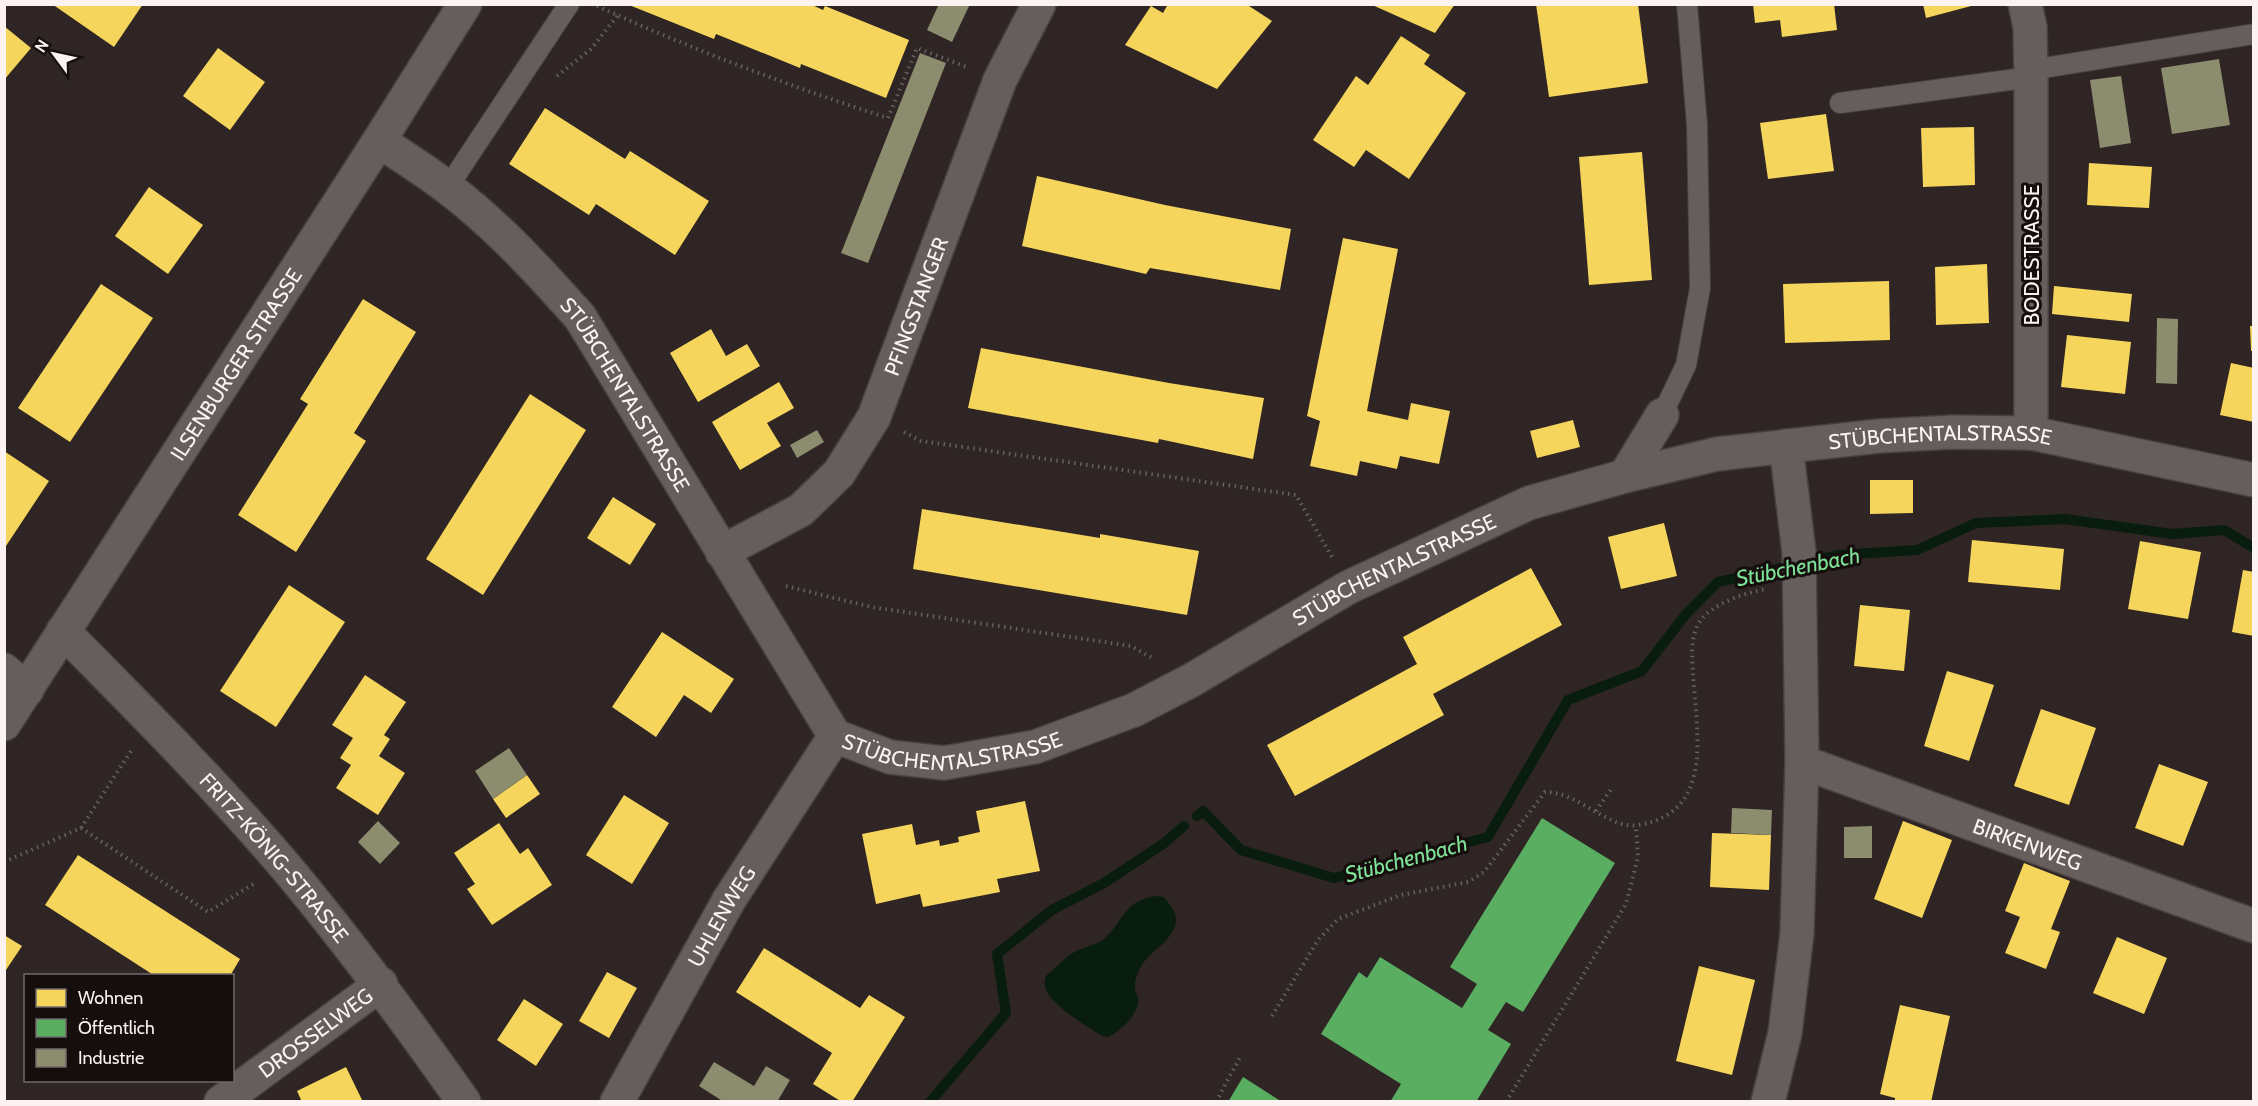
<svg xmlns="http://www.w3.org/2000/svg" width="2258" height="1106" font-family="Cabin,sans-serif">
	<rect width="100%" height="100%" fill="#2f2525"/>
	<path fill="#081d0d" d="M 1156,896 L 1164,897 C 1169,904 1177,912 1176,921 C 1174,941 1149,951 1140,968 C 1137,974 1134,984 1135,990 C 1136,993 1138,996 1138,999 C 1139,1015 1120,1031 1108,1037 L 1102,1036 C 1088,1027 1047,1003 1045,986 C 1044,983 1045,979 1046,976 C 1056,968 1067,955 1078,950 C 1087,946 1096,945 1104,939 C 1124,921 1123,901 1156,896 Z"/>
	<g fill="#f6d55c">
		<path d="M 52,4 L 143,4 L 114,47 Z"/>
		<path d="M 810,4 L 823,10 L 825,6 L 909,40 L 886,98 L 801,64 L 800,68 L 716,34 L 714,39 L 629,5 Z"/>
		<path d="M 1168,4 L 1246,4 L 1272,21 L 1217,89 L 1125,45 L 1151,6 L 1163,13 Z"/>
		<path d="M 1370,4 L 1455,4 L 1435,33 Z"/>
		<path d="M 1536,4 L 1638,4 L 1648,83 L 1549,97 Z"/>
		<path d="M 1753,4 L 1834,4 L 1837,30 L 1782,37 L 1780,20 L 1755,23 Z"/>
		<path d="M 1923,4 L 1974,4 L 1975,5 L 1926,18 Z"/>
		<path d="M 4,26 L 31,48 L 4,80 Z"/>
		<path d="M 1401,36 L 1430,55 L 1424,64 L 1466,93 L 1409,179 L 1366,150 L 1354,167 L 1313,140 L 1356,76 L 1368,85 Z"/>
		<path d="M 218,48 L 265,82 L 230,130 L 183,96 Z"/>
		<path d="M 545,108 L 625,159 L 630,151 L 709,201 L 675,255 L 596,204 L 589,215 L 509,164 Z"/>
		<path d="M 1826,114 L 1834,171 L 1768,179 L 1760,123 Z"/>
		<path d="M 1974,127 L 1975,185 L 1923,187 L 1921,128 Z"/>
		<path d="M 1642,152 L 1652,280 L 1589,285 L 1579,157 Z"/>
		<path d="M 2089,163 L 2152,167 L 2149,208 L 2087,205 Z"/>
		<path d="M 1037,176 L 1165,205 L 1291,229 L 1280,290 L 1150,268 L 1146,274 L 1022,246 Z"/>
		<path d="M 149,187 L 203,225 L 168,274 L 115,236 Z"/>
		<path d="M 1343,238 L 1398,249 L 1367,411 L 1408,420 L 1411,403 L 1450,411 L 1439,464 L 1400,456 L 1397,469 L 1360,461 L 1357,476 L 1310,466 L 1320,421 L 1307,416 Z"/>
		<path d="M 1987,264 L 1989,323 L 1936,325 L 1935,267 Z"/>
		<path d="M 1889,281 L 1890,340 L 1785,343 L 1783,284 Z"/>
		<path d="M 101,284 L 153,318 L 70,442 L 18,408 Z"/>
		<path d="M 2054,286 L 2132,294 L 2129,322 L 2052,314 Z"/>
		<path d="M 363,299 L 416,332 L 354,433 L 366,441 L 296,552 L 238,515 L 308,404 L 300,399 Z"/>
		<path d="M 2250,326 L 2254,326 L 2254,351 L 2251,351 Z"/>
		<path d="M 711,329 L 726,356 L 747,344 L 760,366 L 698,402 L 670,353 Z"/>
		<path d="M 2067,335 L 2131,342 L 2125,394 L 2061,387 Z"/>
		<path d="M 981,348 L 1169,383 L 1264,398 L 1253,459 L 1159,439 L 1158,443 L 968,408 Z"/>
		<path d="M 2231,363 L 2254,368 L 2254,422 L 2220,415 Z"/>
		<path d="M 779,382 L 794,408 L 767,423 L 781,446 L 740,470 L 712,422 Z"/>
		<path d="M 530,394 L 586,430 L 483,595 L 426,559 Z"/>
		<path d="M 1573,420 L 1580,447 L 1537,458 L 1530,431 Z"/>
		<path d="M 4,451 L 49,481 L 4,549 Z"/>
		<path d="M 1870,480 L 1913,480 L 1913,513 L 1870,514 Z"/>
		<path d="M 613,497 L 656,524 L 630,565 L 587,538 Z"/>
		<path d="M 922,509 L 1100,538 L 1100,534 L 1199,551 L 1187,615 L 913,569 Z"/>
		<path d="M 1664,523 L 1677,576 L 1621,589 L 1608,537 Z"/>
		<path d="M 1972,540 L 2064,549 L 2060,590 L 1968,582 Z"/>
		<path d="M 2140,541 L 2201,552 L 2188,619 L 2128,609 Z"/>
		<path d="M 1531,568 L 1562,625 L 1433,694 L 1444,715 L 1295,796 L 1267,745 L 1417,664 L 1403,637 Z"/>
		<path d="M 2243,570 L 2254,572 L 2254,636 L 2232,632 Z"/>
		<path d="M 289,585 L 345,622 L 276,727 L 220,691 Z"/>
		<path d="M 1860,605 L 1910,610 L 1904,671 L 1854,666 Z"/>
		<path d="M 662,632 L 734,679 L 711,713 L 684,695 L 656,737 L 612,707 Z"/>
		<path d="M 1947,671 L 1994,685 L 1969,761 L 1924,746 Z"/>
		<path d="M 365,675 L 406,702 L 384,735 L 390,739 L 379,756 L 405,773 L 378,815 L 336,788 L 351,765 L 340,758 L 353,738 L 332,725 Z"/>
		<path d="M 2041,709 L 2096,728 L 2069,805 L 2014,786 Z"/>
		<path d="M 2159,764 L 2208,782 L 2183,846 L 2135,828 Z"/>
		<path d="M 527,775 L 540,794 L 506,818 L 493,799 Z"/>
		<path d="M 624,795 L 669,823 L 632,884 L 586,855 Z"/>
		<path d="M 1025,801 L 1040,871 L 997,879 L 1000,892 L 923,907 L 920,894 L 876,904 L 862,834 L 912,824 L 916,845 L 939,840 L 940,846 L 959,842 L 958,837 L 980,832 L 976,811 Z"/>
		<path d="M 1903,821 L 1952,840 L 1922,918 L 1874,899 Z"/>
		<path d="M 499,823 L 520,854 L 528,848 L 552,885 L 492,925 L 467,889 L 475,884 L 454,853 Z"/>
		<path d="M 1712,833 L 1771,835 L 1769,890 L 1710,887 Z"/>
		<path d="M 78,855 L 240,959 L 230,976 L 155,976 L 45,905 Z"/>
		<path d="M 2024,863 L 2070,881 L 2051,929 L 2060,932 L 2046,969 L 2005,953 L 2020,917 L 2005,911 Z"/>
		<path d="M 4,935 L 22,946 L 4,973 Z"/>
		<path d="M 2117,937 L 2167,958 L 2144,1014 L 2093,993 Z"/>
		<path d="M 764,948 L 860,1008 L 869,995 L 905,1017 L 852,1102 L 842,1102 L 813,1084 L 832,1053 L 736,992 Z"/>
		<path d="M 1699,966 L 1755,980 L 1732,1075 L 1676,1061 Z"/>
		<path d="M 607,972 L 637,988 L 609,1038 L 579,1021 Z"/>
		<path d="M 524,999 L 563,1024 L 536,1066 L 497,1040 Z"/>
		<path d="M 1900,1005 L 1950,1016 L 1931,1102 L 1895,1102 L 1895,1098 L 1880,1094 Z"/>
		<path d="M 346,1067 L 363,1102 L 302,1102 L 297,1091 Z"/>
	</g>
	<g fill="#5aae61">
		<path d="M 1542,818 L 1615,863 L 1523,1012 L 1506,1002 L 1488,1030 L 1511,1044 L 1476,1102 L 1390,1102 L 1401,1084 L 1321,1034 L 1359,972 L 1367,978 L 1380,957 L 1462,1008 L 1477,984 L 1450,967 Z"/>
		<path d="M 1243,1077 L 1282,1102 L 1228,1102 Z"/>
	</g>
	<g fill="#8c8c6e">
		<path d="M 939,4 L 970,4 L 952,42 L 927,30 Z"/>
		<path d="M 920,53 L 946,63 L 868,263 L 841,253 Z"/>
		<path d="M 2219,59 L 2230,125 L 2172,134 L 2161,68 Z"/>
		<path d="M 2121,76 L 2131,143 L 2100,148 L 2090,80 Z"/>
		<path d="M 2157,318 L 2178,319 L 2177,384 L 2156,383 Z"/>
		<path d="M 817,430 L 824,442 L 797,458 L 790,445 Z"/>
		<path d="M 509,748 L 527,775 L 493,799 L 475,771 Z"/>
		<path d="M 1732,808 L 1772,810 L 1771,835 L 1731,833 Z"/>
		<path d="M 378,821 L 400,843 L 380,864 L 358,842 Z"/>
		<path d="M 1872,826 L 1872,858 L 1844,858 L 1844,827 Z"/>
		<path d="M 714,1062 L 754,1086 L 766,1066 L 790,1080 L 777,1102 L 724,1102 L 699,1086 Z"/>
	</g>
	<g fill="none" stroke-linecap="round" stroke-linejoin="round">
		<g stroke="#081d0d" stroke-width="10">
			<path d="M 1197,816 L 1203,811 L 1241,850 L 1334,878 L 1488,837 L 1568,700 L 1642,671 L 1686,614 L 1718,582 L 1839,555 L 1917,550 L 1976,523 L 2065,519 L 2172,534 L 2224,530 L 2254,548"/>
			<path d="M 930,1102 L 1006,1013 L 997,954 L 1052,910 L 1104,883 L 1163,844 L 1184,826"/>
		</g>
		<defs>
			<g id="service">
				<path d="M 2031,70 L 2254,34"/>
				<path d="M 1840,103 L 2031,77"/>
				<path d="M 448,187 L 569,4"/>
				<path d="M 1662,415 L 1686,365 L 1700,288 L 1697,125 L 1687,4"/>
			</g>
			<g id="minor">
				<path d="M 2025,4 L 2030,27 L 2031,77 L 2031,433"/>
				<path id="s1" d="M 379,141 C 402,156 426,171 448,188 C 497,225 539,271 580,317 L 835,736 L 890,757 L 944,763 L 1035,747 L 1134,710 L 1190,681 L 1349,587 L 1529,503 L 1625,476 L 1717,454 L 1879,436 L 1953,432 L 2031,433 L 2254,480"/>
				<path d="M 1625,476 L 1662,415"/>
				<path id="s2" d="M 722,552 L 801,510 L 839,473 L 874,417 L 1000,80 L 1039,4"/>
				<path id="s3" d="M 63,631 C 139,708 215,784 285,866 C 349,942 407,1021 464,1102"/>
				<path d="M 4,670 L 27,690"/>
				<path id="s4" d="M 1802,762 L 2254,926"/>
				<path id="s5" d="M 221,1102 L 381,984"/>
				<path id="s6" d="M 617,1102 L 729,900 L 835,736"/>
				<path d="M 1768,1102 L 1785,1033 L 1797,933 L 1802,762 L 1799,552 L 1786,446"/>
			</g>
			<g id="secondary">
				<path id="s7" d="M 4,724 L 379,141 L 465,4"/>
			</g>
		</defs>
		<use href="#service" stroke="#494040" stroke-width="22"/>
		<use href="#minor" stroke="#494040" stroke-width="36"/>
		<use href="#secondary" stroke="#494040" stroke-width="36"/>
		<g stroke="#686060" stroke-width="4" stroke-dasharray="1.5 4.5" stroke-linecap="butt">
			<path d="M 597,6 C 691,49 789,86 888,118 L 917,48 L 969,68"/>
			<path d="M 557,76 L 591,49 L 618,15"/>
			<path d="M 904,432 L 921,441 L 1296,495 L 1332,557"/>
			<path d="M 786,586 L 871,607 L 1131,646 L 1154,659"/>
			<path d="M 1596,811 L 1612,788"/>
			<path d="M 81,828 L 131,751"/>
			<path d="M 4,862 L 81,828 L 208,912 L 255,883"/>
			<path d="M 1272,1016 L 1318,940 L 1338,919 L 1401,895 L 1468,882 L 1484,872 L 1545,792 C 1580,792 1608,830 1638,825 C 1716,813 1696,730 1693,673 C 1692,656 1690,634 1701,620 C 1712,604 1747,592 1766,589"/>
			<path d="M 1216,1102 L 1240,1057"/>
			<path d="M 1506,1102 L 1626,904 L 1638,857 L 1636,826"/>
		</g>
		<use href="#service" stroke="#665d5d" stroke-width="20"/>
		<use href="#minor" stroke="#665d5d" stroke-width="33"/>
		<use href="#secondary" stroke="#665d5d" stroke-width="33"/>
	</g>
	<g text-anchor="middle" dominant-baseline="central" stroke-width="6" stroke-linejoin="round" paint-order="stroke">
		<g font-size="21" fill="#fdf2f2" stroke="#160d0d">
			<text transform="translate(2031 255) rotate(-90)">BODESTRASSE</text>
			<text stroke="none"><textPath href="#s2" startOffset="327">PFINGSTANGER</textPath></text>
			<text stroke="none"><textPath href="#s7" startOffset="428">ILSENBURGER STRASSE</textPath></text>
			<text stroke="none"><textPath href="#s1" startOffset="358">STÜBCHENTALSTRASSE</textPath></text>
			<text stroke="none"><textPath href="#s1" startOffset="1935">STÜBCHENTALSTRASSE</textPath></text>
			<text stroke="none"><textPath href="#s1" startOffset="1366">STÜBCHENTALSTRASSE</textPath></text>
			<text stroke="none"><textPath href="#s1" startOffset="880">STÜBCHENTALSTRASSE</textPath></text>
			<text stroke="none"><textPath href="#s4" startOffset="240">BIRKENWEG</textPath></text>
			<text stroke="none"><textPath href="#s3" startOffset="310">FRITZ-KÖNIG-STRASSE</textPath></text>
			<text stroke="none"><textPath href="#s6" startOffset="213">UHLENWEG</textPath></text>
			<text stroke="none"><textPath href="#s5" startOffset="117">DROSSELWEG</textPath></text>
		</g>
		<g font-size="22" font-style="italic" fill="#7de297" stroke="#160d0d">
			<text transform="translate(1798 567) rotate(-11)">Stübchenbach</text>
			<text transform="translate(1406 859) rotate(-15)">Stübchenbach</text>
		</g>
	</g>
	<rect width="2258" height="1106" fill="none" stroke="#fdf2f2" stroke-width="12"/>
	<rect x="24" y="974" width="210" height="108" fill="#160d0d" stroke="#726969" stroke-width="1.5"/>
	<rect x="36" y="989" width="30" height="18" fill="#f6d55c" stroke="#726969" stroke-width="1.5"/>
	<text x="78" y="1004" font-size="18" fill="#fdf2f2">Wohnen</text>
	<rect x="36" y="1019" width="30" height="18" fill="#5aae61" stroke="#726969" stroke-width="1.5"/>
	<text x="78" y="1034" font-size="18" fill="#fdf2f2">Öffentlich</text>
	<rect x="36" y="1049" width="30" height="18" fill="#8c8c6e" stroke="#726969" stroke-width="1.5"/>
	<text x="78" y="1064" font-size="18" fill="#fdf2f2">Industrie</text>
	<g transform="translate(54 54) rotate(303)" stroke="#160d0d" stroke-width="4.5" paint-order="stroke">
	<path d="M0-4.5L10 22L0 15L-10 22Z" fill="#fdf2f2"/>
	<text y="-9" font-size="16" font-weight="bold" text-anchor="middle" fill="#fdf2f2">N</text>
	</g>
</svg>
